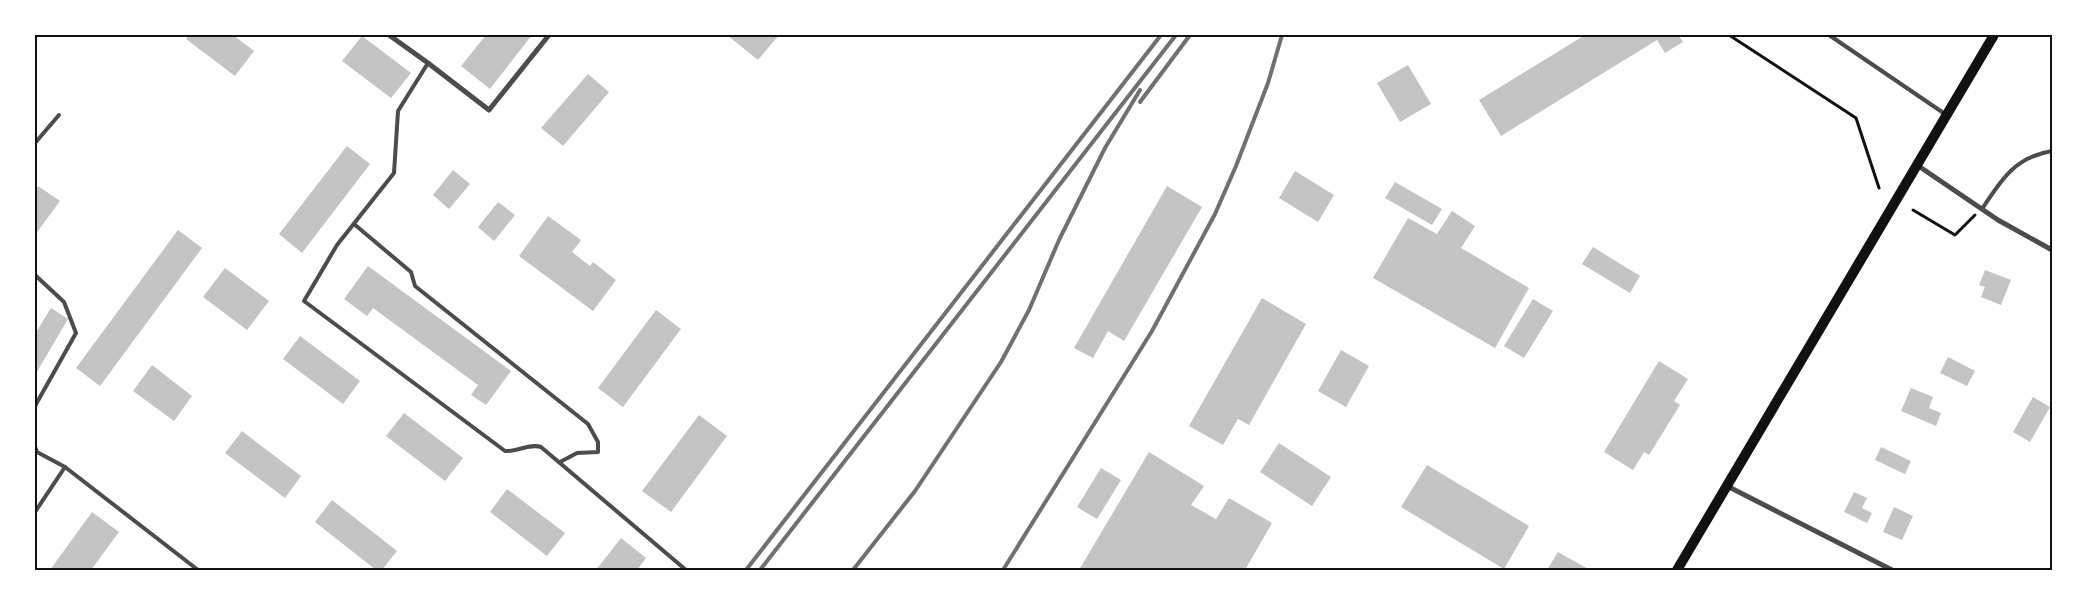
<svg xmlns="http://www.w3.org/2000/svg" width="2087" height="605" font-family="Spectral,serif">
	<rect width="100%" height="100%" fill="#fff"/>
	<g fill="#c4c4c4">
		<path d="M 190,35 L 233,35 L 254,51 L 235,76 L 186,39 Z"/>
		<path d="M 486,35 L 532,35 L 490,89 L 461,66 Z"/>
		<path d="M 727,35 L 779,35 L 758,60 Z"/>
		<path d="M 1585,35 L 1678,35 L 1683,42 L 1665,53 L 1657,40 L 1501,136 L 1479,100 Z"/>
		<path d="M 362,36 L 411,73 L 391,98 L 342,61 Z"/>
		<path d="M 1408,65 L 1431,104 L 1400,122 L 1377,83 Z"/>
		<path d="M 588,74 L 609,92 L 563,146 L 541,128 Z"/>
		<path d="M 347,146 L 370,164 L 302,253 L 279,234 Z"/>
		<path d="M 453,170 L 470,184 L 449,209 L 433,195 Z"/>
		<path d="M 1295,171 L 1334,195 L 1318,222 L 1279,198 Z"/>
		<path d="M 1395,182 L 1442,209 L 1432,225 L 1385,198 Z"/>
		<path d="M 38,186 L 60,201 L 35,235 L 35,191 Z"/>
		<path d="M 1167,186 L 1202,207 L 1124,341 L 1108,331 L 1093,358 L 1074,348 Z"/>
		<path d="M 498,202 L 515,215 L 494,241 L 478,227 Z"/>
		<path d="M 1452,211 L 1475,226 L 1461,248 L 1529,288 L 1495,348 L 1373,278 L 1408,218 L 1437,234 Z"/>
		<path d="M 548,216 L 581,240 L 572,252 L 590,266 L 593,262 L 616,280 L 593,311 L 519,256 Z"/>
		<path d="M 178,230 L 202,248 L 100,386 L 76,368 Z"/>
		<path d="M 1593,247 L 1640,276 L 1630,293 L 1582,264 Z"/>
		<path d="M 368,266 L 511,371 L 486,405 L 471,395 L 478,385 L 373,308 L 367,316 L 344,299 Z"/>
		<path d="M 225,268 L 269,301 L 247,330 L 203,297 Z"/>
		<path d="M 1985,270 L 2011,280 L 2001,305 L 1981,297 L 1985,287 L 1979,285 Z"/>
		<path d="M 1262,298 L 1306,324 L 1249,425 L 1238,419 L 1223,445 L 1189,426 Z"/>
		<path d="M 1533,299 L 1553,311 L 1524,358 L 1504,346 Z"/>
		<path d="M 51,308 L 68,319 L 35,375 L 35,334 Z"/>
		<path d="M 656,310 L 681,329 L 623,407 L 598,388 Z"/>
		<path d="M 300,336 L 360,381 L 343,404 L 283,359 Z"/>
		<path d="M 1341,350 L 1369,366 L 1346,407 L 1318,391 Z"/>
		<path d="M 1948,357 L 1975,371 L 1967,386 L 1940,373 Z"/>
		<path d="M 1659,361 L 1688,379 L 1674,401 L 1680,405 L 1649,455 L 1644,452 L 1633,470 L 1604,452 Z"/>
		<path d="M 152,365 L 192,396 L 174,421 L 133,391 Z"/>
		<path d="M 1911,388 L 1933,397 L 1929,408 L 1941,413 L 1936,426 L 1901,411 Z"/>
		<path d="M 2033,397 L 2050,407 L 2030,442 L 2013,432 Z"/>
		<path d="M 404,413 L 463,458 L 445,481 L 386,436 Z"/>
		<path d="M 699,415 L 727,436 L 671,512 L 642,491 Z"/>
		<path d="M 242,431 L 301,476 L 285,498 L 225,453 Z"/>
		<path d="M 1279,443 L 1331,477 L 1312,506 L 1260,472 Z"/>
		<path d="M 1881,447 L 1911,461 L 1905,474 L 1875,460 Z"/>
		<path d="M 1149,452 L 1204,486 L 1191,505 L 1216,519 L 1229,498 L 1272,523 L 1245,570 L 1079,570 Z"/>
		<path d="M 1427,465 L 1529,526 L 1504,569 L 1401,507 Z"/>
		<path d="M 1101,468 L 1121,480 L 1097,519 L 1077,507 Z"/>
		<path d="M 507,489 L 565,533 L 547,556 L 490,512 Z"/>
		<path d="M 1854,492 L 1867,498 L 1862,508 L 1872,513 L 1867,523 L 1844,512 Z"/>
		<path d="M 332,500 L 397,551 L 382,570 L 376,570 L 315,522 Z"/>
		<path d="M 1894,507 L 1913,516 L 1902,540 L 1883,532 Z"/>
		<path d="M 92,512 L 119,532 L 91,570 L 50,570 Z"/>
		<path d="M 621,538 L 646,558 L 637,570 L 596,570 Z"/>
		<path d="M 1558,552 L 1590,570 L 1547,570 Z"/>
	</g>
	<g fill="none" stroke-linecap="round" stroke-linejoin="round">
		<g stroke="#111" stroke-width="3">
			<path d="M 1729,35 L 1856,118 L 1879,188"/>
			<path d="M 1913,210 L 1955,235 L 1975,215"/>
		</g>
		<g stroke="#4c4c4c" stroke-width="4">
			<path d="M 1829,35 L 1945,114"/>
			<path d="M 428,63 L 398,111 L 394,173 L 337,245 L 304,301 L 505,451 C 517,452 530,443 541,447 L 686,570"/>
			<path d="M 35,143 L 59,115"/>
			<path d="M 1982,209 C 2001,180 2015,157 2052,151"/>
			<path d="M 354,224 L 411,272 L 415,286 L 588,424 L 598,442 L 598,452 L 577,453 L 560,462"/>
			<path d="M 35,275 L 64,302 L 76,333 L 35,406"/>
			<path d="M 35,447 L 37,452 L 65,467 L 198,570"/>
			<path d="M 35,512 L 65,467"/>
		</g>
		<g stroke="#4c4c4c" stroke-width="5">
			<path d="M 389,35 L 428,63 L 489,110 L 549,35"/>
			<path d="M 1917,165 L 1998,220 L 2052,250"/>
			<path d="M 1727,486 L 1892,570"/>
		</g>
		<path stroke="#111" stroke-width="10" d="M 1677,570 L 1994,35"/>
		<g stroke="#707070" stroke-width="4">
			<path d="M 1140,102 L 1190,35"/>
			<path d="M 746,570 L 1161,35"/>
			<path d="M 760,570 L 1176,35"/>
			<path d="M 853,570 L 915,491 L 1001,362 L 1029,310 L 1059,240 L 1105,148 L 1140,90"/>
			<path d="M 1003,570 L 1152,331 L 1215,214 L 1236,166 L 1268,83 L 1282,35"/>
		</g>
	</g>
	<rect width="2087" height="605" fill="none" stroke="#ffffff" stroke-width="72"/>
	<rect x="36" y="36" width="2015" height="533" fill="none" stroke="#111" stroke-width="2"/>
</svg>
